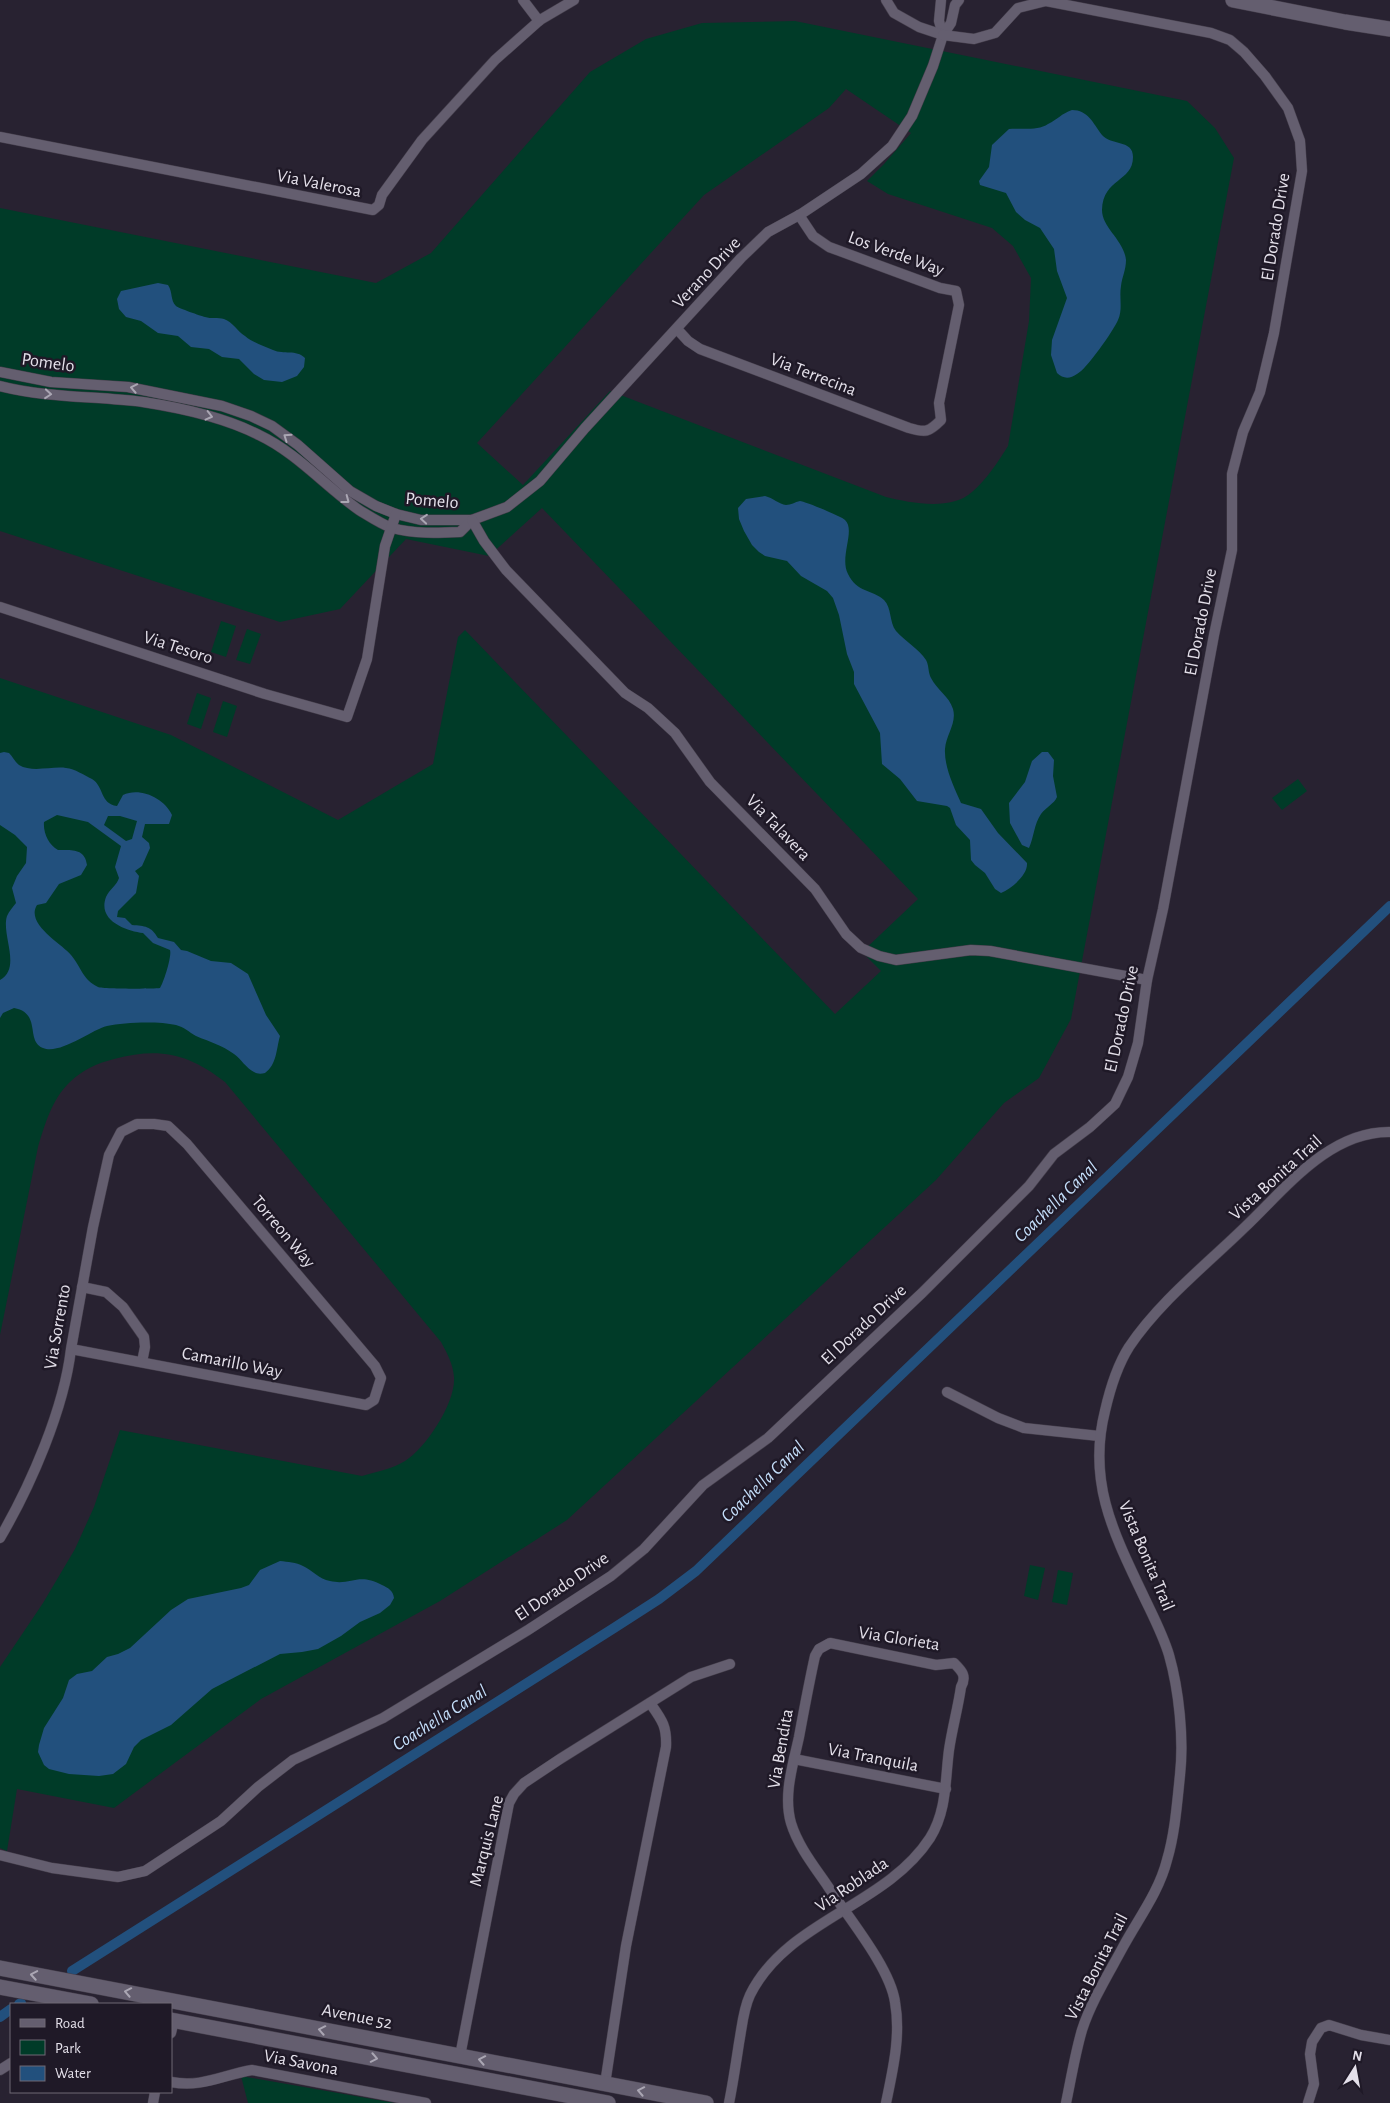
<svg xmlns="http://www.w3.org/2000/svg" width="1390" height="2103" font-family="'Alegreya Sans',sans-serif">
	<rect width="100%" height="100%" fill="#282231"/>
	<g fill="#003b28" fill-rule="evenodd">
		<path d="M 795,21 L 1187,101 L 1215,128 L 1234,158 L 1071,1019 L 1039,1078 L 1004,1103 L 936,1180 L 567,1520 L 440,1601 L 261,1699 L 114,1808 L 17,1789 L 7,1851 L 0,1848 L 0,1667 L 43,1603 L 75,1549 L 94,1507 L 120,1430 L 362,1476 C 376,1472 392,1469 405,1461 C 426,1448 456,1402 454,1377 C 453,1364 447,1353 441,1342 L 225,1082 C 188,1053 159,1047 114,1059 C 98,1063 82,1070 70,1082 C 52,1099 45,1124 38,1147 L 0,1335 L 0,678 L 171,735 L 338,820 L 433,764 L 458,637 L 465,630 L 835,1014 L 881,971 L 862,952 L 918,899 L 542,508 L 489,556 L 406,539 L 340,609 L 280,622 L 0,531 L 0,208 L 376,283 L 431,253 L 590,72 L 646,39 L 702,23 ZM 846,89 L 911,133 L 884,164 L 867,181 L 888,194 L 992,228 L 1013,246 L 1031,278 L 1029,321 L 1008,446 C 998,462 986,480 972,492 C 951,511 911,503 886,497 L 610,391 L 523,485 L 477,443 L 704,195 L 829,108 Z"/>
		<path d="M 221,621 L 236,626 L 226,657 L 211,652 Z"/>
		<path d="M 247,629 L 261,634 L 250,664 L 236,660 Z"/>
		<path d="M 197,693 L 211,698 L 201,729 L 187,724 Z"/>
		<path d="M 223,701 L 237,706 L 227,737 L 213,732 Z"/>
		<path d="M 1298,779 L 1307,791 L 1282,810 L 1272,798 Z"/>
		<path d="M 1030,1565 L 1045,1568 L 1038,1600 L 1024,1596 Z"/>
		<path d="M 1058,1570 L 1073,1573 L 1067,1605 L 1052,1602 Z"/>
		<path d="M 241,2076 L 395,2103 L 248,2103 Z"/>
	</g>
	<g fill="#22507d" fill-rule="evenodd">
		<path d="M 1072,110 C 1088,110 1093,123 1102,135 C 1111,146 1133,139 1133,157 C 1133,182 1103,178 1102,210 C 1102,228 1124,240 1126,260 C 1126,270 1122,277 1121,286 C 1119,298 1123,309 1118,320 C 1114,330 1086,370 1077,374 C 1070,379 1063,379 1057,373 L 1051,355 L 1052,340 L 1067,298 L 1057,271 L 1054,249 L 1040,228 L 1025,220 L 1016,212 L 1006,193 L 980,185 L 979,181 L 989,167 L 992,145 L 1009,129 C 1021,128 1038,131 1048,124 C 1058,119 1061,114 1072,110 Z"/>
		<path d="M 158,283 L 168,285 C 173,292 170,300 176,306 C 178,308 201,316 205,317 C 211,319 218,317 224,319 C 233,322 237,331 245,336 C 252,342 263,346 273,350 C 284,355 296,349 305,358 L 304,367 L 297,376 L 282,382 L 264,380 L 254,374 L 239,359 L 222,357 L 209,349 L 191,347 L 178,336 L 158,333 L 141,321 L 126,317 L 119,309 L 117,299 L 121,291 Z"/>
		<path d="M 765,496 C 773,498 779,504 786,505 C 791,505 795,502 800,501 C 804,501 843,517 845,520 C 856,530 839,557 848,574 C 857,593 872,589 884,600 C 892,608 889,622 896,631 C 905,641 919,649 926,660 C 929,665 928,673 931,678 C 937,690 949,696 953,709 C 957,723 946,735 945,749 C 944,767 954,787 961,803 L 981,809 L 998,833 L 1027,863 C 1028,875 1012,888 1001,893 L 995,889 L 985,873 L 975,865 L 971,860 L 970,840 L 956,825 L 950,808 L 947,806 L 917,801 L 900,779 L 882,764 L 880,733 L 854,684 L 854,672 L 847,654 L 839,615 L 833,598 L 827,591 L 801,576 L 787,561 L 765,556 L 759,552 L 752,545 L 744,531 L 739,519 L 738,508 L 746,499 Z"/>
		<path d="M 4,752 L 9,753 C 13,757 15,762 19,765 C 32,773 52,766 66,768 C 75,769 84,775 92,779 C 104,786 100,804 117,806 L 123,795 C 140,787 164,798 172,815 L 169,824 L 145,824 L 142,837 L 149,843 L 150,848 L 142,866 L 135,871 L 139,876 L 136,893 L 118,911 L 117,917 L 125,918 L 132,925 C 145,926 151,926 158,938 L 174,942 L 181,950 L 187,951 L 211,961 L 231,963 L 248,974 L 266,1015 L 280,1036 C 276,1050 277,1064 265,1073 C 261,1074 257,1074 254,1072 C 246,1068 241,1059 234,1054 C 222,1045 210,1042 196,1036 C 189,1032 184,1027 176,1025 C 159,1021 125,1022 107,1026 C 91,1030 60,1055 43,1048 C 25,1041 42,1013 14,1008 L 3,1013 L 0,1018 L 0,980 C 22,968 1,935 7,916 C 9,911 13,907 16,903 L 12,888 L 17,876 L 26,863 L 27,847 L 15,835 L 0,825 L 0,753 ZM 57,815 L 88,822 L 121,846 L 115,867 L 119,878 C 117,885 109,890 106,897 C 97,921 127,931 143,933 L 153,943 L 170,950 C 172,956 164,982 160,988 C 152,989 103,989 98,987 C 83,980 81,967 71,955 C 62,944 25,924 37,905 L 46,903 L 59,884 L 81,875 L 87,865 C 85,848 71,850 58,850 C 49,845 43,833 44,822 ZM 108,816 L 120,816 L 137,821 L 132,839 L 126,841 L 104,825 Z"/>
		<path d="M 1042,752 L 1048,752 L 1054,760 L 1053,776 L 1057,797 C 1054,804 1046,807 1041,814 C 1034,824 1034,837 1029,848 L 1022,845 L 1010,823 L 1009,803 L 1025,782 L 1032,761 Z"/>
		<path d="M 280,1561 C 288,1562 296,1562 303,1566 C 312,1570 319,1579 330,1581 C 351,1586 358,1572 382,1585 C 388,1588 393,1590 394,1598 L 390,1605 L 380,1613 L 360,1622 L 341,1636 L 318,1649 L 302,1652 L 280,1654 L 212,1689 L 171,1725 L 141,1740 L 134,1747 L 126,1764 L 113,1774 L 99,1776 L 69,1774 L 49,1769 L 44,1765 L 38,1752 L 39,1745 L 44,1728 L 63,1698 L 69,1680 L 77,1674 L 92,1671 L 107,1657 L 118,1654 L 130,1648 L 171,1610 L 188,1599 L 241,1588 L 249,1585 L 260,1570 Z"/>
	</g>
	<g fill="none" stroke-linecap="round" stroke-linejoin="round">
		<g stroke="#22507d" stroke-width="10">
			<path d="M 72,1971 L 614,1628 L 659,1599 L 696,1571 L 1390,906"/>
			<path d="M 19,2004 L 21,2003"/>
			<path d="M 0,2017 L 11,2009"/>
		</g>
		<defs>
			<g id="street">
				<path d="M 523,0 L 539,21"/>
				<path d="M 941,0 L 939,21 L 943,35"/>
				<path d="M 943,35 L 951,23 L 955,5 L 959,0"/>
				<path d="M 0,137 L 373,210 L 379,205 L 382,195 L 422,140 L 495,60 L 540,20 L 574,0"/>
				<path d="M 677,329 L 688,341 L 700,349 L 909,428 C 926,433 929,432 941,420 L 939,403 L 959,305 L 956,291 L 940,288 L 829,247 L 813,236 L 799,215"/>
				<path d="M 0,372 L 51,382 L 128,387 L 222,406 L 251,416 L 272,426 L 298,445 L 350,491 L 376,506 L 396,514 L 421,520 L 472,520 L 507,507 L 540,481 L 585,428 L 741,258 L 768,232 L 801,214 L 861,174 L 892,146 L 912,116 L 933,66 L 943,35 L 919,27 L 894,13 L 886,0"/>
				<path d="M 0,386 C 47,398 95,396 143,402 C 182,408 224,417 259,435 C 297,453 325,486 359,510 C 369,516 381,524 392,528 C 414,534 438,533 460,532 L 472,520"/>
				<path d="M 472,520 L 484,541 L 506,570 L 625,693 L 648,708 L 675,733 L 710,782 L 815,889 L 846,934 L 861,948 L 879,956 L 896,960 L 971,950 L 990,951 L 1147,980"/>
				<path d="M 0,607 L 265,694 L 347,717 L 367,659 L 385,546 L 396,514"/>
				<path d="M 82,1287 L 106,1292 L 123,1307 L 144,1337 L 145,1347 L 142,1362"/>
				<path d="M 947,1392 L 998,1418 L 1024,1428 L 1099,1436"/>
				<path d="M 0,1538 C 31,1485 64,1409 71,1349 L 93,1227 L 109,1155 L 121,1132 L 137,1124 L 154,1124 L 168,1126 L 187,1144 L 375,1366 L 381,1378 L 374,1400 L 366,1405 L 71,1349"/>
				<path d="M 794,1759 L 946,1789"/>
				<path d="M 0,1855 L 52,1868 L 118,1877 L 145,1871 L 221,1821 L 258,1787 L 293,1760 L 383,1718 L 528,1630 L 611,1576 L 644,1549 L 703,1485 L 768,1438 L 922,1293 L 1029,1186 L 1054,1154 L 1090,1127 L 1115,1104 L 1128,1077 L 1138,1043 L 1147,980 L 1163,909 L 1214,635 L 1232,550 L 1232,474 L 1243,432 L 1260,392 L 1274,333 L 1302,171 L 1300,141 L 1288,108 L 1265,76 L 1244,52 L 1230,40 L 1211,33 L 1046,1 L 1018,8 L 995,33 L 974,39 L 943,35"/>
				<path d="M 171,2033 L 174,2020"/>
				<path d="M 460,2056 L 509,1803 L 514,1794 L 524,1783 L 560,1759 L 691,1677 L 730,1664"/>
				<path d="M 0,2070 L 11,2063"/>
				<path d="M 171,2082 C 202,2088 222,2075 252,2070 L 426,2103"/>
				<path d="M 605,2084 L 626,1946 L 666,1747 C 667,1726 662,1720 650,1703"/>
				<path d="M 153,2103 L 155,2092"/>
				<path d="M 729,2103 C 733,2083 736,2063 739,2043 C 742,2027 743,2010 750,1995 C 787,1920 885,1907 930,1838 C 947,1811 945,1780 949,1750 C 952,1729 958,1708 961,1687 C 967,1676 962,1671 954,1663 L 936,1665 L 830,1643 L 819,1649 L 815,1656 C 809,1683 804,1710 799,1737 C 793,1765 783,1795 791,1823 C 798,1846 814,1866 827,1885 C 847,1916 890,1967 895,2002 C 901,2036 893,2069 886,2103"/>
				<path d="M 1066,2103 C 1071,2079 1075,2054 1082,2030 C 1091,2002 1109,1973 1123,1947 C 1138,1919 1159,1892 1167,1860 C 1175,1833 1177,1804 1180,1775 C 1184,1739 1179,1690 1169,1655 C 1163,1635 1153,1616 1144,1597 C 1114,1534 1087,1482 1105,1411 C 1110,1389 1117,1366 1129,1347 C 1160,1301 1206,1265 1245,1227 C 1285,1189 1329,1131 1390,1132"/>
				<path d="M 1308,2103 L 1314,2084 L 1310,2054 L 1312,2042 L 1321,2028 L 1329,2025 L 1361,2035 L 1390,2040"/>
			</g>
			<g id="secondary">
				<path d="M 1233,0 L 1345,22 L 1390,29"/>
				<path d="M 0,1968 L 706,2103"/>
				<path d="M 0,1987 L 91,2004"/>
				<path d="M 171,2020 L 608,2103"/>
			</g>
		</defs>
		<use href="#street" stroke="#443e4b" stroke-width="11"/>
		<use href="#secondary" stroke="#443e4b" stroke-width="16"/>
		<use href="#street" stroke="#645e6f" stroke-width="10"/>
		<use href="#secondary" stroke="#645e6f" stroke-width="15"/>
	</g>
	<defs><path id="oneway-chevron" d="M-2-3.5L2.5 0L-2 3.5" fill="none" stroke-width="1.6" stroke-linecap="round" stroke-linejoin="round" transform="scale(1.25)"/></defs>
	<g stroke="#aaa6b3">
		<use href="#oneway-chevron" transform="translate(134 388) rotate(-169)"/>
		<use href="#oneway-chevron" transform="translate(48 394) rotate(5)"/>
		<use href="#oneway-chevron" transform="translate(209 416) rotate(14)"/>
		<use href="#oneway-chevron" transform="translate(287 437) rotate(-145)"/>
		<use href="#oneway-chevron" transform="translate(346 500) rotate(37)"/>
		<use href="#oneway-chevron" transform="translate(424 519) rotate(-175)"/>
		<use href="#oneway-chevron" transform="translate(34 1975) rotate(-170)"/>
		<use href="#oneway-chevron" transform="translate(128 1992) rotate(-169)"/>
		<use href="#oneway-chevron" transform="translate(322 2030) rotate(-169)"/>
		<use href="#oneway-chevron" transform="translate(374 2058) rotate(11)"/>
		<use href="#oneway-chevron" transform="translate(482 2060) rotate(-169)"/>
		<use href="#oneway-chevron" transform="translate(641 2091) rotate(-169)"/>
	</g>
	<g text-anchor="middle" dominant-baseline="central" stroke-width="5" stroke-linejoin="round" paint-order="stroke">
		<g font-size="18" fill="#e4e0ea" stroke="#1f1927">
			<text transform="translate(319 184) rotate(11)">Via Valerosa</text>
			<text transform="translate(1276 227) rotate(-81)">El Dorado Drive</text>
			<text transform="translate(896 254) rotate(20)">Los Verde Way</text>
			<text transform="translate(707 273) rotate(-47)">Verano Drive</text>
			<text transform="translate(48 363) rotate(8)">Pomelo</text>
			<text transform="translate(813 375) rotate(21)">Via Terrecina</text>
			<text transform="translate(432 501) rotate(5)">Pomelo</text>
			<text transform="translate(1201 622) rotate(-79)">El Dorado Drive</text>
			<text transform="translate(178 648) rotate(18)">Via Tesoro</text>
			<text transform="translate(778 828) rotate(46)">Via Talavera</text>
			<text transform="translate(1122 1019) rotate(-78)">El Dorado Drive</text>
			<text transform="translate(1276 1178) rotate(-42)">Vista Bonita Trail</text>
			<text transform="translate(283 1232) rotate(50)">Torreon Way</text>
			<text transform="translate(864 1325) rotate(-43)">El Dorado Drive</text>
			<text transform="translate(58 1327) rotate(-80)">Via Sorrento</text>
			<text transform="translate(232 1363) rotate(11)">Camarillo Way</text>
			<text transform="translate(1146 1556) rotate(67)">Vista Bonita Trail</text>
			<text transform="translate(562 1587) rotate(-34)">El Dorado Drive</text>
			<text transform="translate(899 1639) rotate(9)">Via Glorieta</text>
			<text transform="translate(781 1749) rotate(-80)">Via Bendita</text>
			<text transform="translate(873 1758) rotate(11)">Via Tranquila</text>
			<text transform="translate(487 1841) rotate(-76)">Marquis Lane</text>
			<text transform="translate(852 1885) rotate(-34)">Via Roblada</text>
			<text transform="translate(1097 1967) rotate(-63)">Vista Bonita Trail</text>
			<text transform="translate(357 2017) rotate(11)">Avenue 52</text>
			<text transform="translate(301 2063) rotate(11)">Via Savona</text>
		</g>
		<g font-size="19" font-style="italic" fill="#c4defa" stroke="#1f1927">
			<text transform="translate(1056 1202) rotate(-44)">Coachella Canal</text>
			<text transform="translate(763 1482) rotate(-44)">Coachella Canal</text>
			<text transform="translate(440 1718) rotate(-32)">Coachella Canal</text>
		</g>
	</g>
	<rect x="10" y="2003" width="162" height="90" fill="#1f1927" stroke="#6e6975"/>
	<rect x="20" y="2019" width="25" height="8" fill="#645e6f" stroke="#6e6975"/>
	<text x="55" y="2028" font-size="15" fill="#e4e0ea">Road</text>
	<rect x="20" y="2040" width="25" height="15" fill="#003b28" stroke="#6e6975"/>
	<text x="55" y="2053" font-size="15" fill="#e4e0ea">Park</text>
	<rect x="20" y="2066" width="25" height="15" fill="#22507d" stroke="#6e6975"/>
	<text x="55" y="2078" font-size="15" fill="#e4e0ea">Water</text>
	<g transform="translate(1355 2068) rotate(11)" stroke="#1f1927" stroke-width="4" paint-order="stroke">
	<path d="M0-4L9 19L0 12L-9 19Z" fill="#e4e0ea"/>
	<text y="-8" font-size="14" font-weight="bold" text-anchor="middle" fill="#e4e0ea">N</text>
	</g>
</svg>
